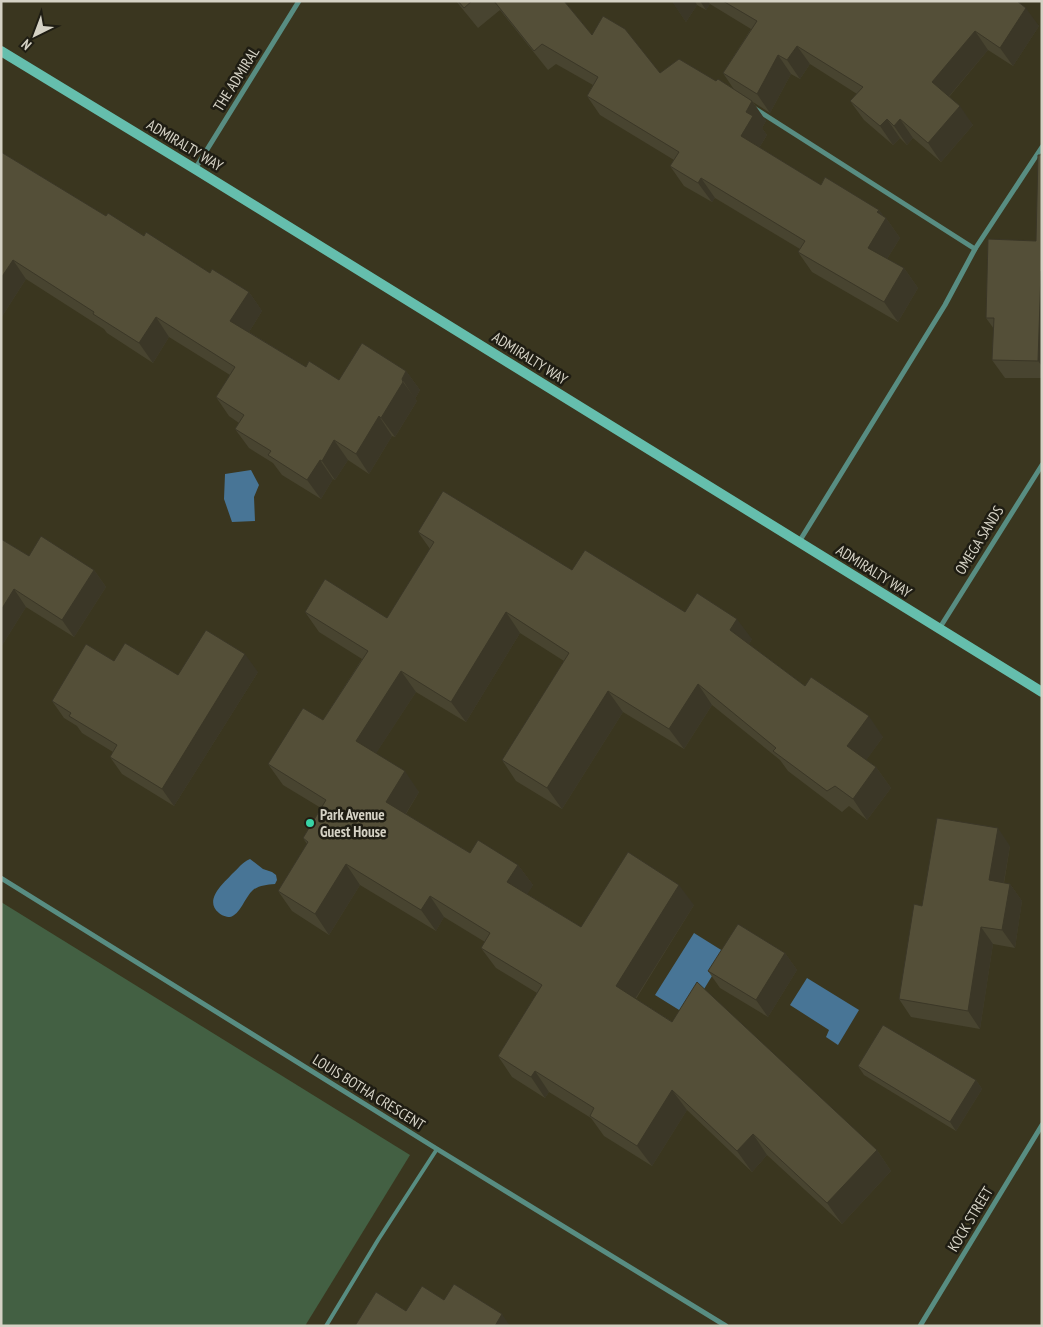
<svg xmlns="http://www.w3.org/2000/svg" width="1043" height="1327" font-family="'PT Sans Narrow',sans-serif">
	<rect width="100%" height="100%" fill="#3a361f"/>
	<path fill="#436043" d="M 1,902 L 410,1155 L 305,1326 L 1,1326 Z"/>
	<g fill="#487596">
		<path d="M 251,470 L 259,485 L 254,497 L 255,521 L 232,522 L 224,499 L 225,474 Z"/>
		<path d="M 250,859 L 263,869 L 272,872 L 276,875 L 277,880 L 275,884 C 266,885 260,885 253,890 C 245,897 240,915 230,917 C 226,917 221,915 219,913 C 203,900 224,883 232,874 C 239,868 241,863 250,859 Z"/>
		<path d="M 694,933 L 726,953 L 698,999 L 692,1018 L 655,995 Z"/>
		<path d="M 807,978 L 859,1010 L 838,1045 L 826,1037 L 829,1030 L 790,1005 Z"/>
	</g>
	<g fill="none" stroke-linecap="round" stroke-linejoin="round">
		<path stroke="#588d82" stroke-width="4" d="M 326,1326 L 378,1240 L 437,1149"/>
		<g stroke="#588d82" stroke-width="5">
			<path d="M 754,108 L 975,249"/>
			<path d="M 195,169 L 299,1"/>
			<path d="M 799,542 L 945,305 L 975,249 L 1042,147"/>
			<path d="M 939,629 L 1042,465"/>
			<path d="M 1,878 L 437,1149 L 726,1326"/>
			<path d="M 920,1326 L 1042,1125"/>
		</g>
		<path stroke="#65bead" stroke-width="10" d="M 1,51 L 195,169 L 1042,692"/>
	</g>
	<g fill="#484430">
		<path d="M 456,1 L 564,1 L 592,35 L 660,73 L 716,81 L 735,91 L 723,73 L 751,29 L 710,4 L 706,10 L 697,5 L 686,22 L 672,1 L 1017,1 L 1039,26 L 1013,66 L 988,50 L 949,97 L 973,125 L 941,162 L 913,138 L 907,145 L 900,138 L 893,145 L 864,120 L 850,101 L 857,94 L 810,64 L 800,79 L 791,74 L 770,113 L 753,102 L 766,121 L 762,128 L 767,135 L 759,148 L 821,185 L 879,210 L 883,216 L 886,218 L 900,238 L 887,259 L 904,268 L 918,288 L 898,322 L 812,272 L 798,252 L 800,249 L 715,198 L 712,202 L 684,186 L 670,166 L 674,160 L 600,115 L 587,96 L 593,85 L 556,64 L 548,70 L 500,10 L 478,28 Z"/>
		<path d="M 1,152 L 106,216 L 210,273 L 249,292 L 262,311 L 249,332 L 306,367 L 339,380 L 406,371 L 420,390 L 415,399 L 417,401 L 395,437 L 392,436 L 369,474 L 348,460 L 335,480 L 333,479 L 321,499 L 282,475 L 273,463 L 249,448 L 235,429 L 239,423 L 229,416 L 216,397 L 230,375 L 169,337 L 153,363 L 107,333 L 104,329 L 26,279 L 1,318 Z"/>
		<path d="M 1042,155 L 1042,378 L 1005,378 L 992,360 L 994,329 L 986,318 L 1036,241 Z"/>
		<path d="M 418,532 L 572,570 L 685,612 L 752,639 L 749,644 L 805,686 L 883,737 L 866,760 L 876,767 L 891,788 L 867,820 L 849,806 L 842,812 L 788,771 L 780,760 L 712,705 L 684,749 L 623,712 L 562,809 L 516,781 L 502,760 L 564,661 L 520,633 L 466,722 L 416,692 L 376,753 L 419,792 L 406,814 L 470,853 L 518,865 L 533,885 L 527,894 L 581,927 L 694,905 L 636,999 L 877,1150 L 891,1171 L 842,1224 L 767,1155 L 752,1172 L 687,1110 L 652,1166 L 604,1136 L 591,1118 L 549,1092 L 545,1098 L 512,1077 L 498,1056 L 537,993 L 496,968 L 481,948 L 485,942 L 444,917 L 436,931 L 360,885 L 329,935 L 292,911 L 278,891 L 307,844 L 303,838 L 321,808 L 283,785 L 268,764 L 323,720 L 362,659 L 319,632 L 305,612 L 387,618 L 430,549 Z"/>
		<path d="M 1,539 L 29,556 L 94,570 L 106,587 L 74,637 L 26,607 L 1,647 Z"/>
		<path d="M 114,661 L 178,675 L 258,672 L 174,806 L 122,774 L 110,757 L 113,752 L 82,733 L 77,726 L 64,718 L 52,701 Z"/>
		<path d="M 1010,846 L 1004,883 L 1010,884 L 1022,901 L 1015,948 L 993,944 L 980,1029 L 911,1017 L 899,999 L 922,906 Z"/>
		<path d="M 785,953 L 797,970 L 768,1017 L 720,988 L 708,971 Z"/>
		<path d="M 858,1066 L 976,1080 L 982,1089 L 956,1131 L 864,1075 Z"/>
	</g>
	<g fill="#3b3727">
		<path d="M 674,1 L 695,1 L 697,5 L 686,22 L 673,3 Z"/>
		<path d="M 700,1 L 708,1 L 710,4 L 706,10 Z"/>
		<path d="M 1026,8 L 1039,26 L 1013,66 L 1000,48 Z"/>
		<path d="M 975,31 L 988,50 L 945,101 L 932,82 Z"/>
		<path d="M 797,46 L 810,64 L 800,79 L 787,60 Z"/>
		<path d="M 778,55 L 791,74 L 770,113 L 757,94 Z"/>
		<path d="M 752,101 L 766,121 L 762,128 L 767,135 L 754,156 L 741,136 L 746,112 Z"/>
		<path d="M 960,106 L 973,125 L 941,162 L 928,143 Z"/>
		<path d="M 887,119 L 900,138 L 893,145 L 880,126 Z"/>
		<path d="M 900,119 L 913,138 L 907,145 L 894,126 Z"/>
		<path d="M 701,178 L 715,198 L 712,202 L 698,183 Z"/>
		<path d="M 879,210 L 886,219 L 886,218 L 900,238 L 882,267 L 868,248 L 877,212 Z"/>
		<path d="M 13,260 L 26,279 L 1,318 L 1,278 Z"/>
		<path d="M 904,268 L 918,288 L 898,322 L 884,302 Z"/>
		<path d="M 1041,271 L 1042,272 L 1042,366 L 1038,361 Z"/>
		<path d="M 249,292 L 262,311 L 244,340 L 230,321 Z"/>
		<path d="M 156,317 L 169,337 L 153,363 L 139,343 Z"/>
		<path d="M 406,371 L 420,390 L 415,399 L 402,379 Z"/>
		<path d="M 403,382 L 417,401 L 395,437 L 381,418 Z"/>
		<path d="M 379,416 L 392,436 L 369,474 L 356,454 Z"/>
		<path d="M 334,440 L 348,460 L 335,480 L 322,461 Z"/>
		<path d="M 320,460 L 333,479 L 321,499 L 307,480 Z"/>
		<path d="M 94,570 L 106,587 L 74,637 L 62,620 Z"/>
		<path d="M 14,589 L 26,607 L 1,647 L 1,610 Z"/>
		<path d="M 506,612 L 520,633 L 466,722 L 451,702 Z"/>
		<path d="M 737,619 L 752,639 L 745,651 L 730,630 Z"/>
		<path d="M 245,654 L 258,672 L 174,806 L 162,789 Z"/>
		<path d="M 401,671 L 416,692 L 371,761 L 356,741 Z"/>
		<path d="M 698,684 L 712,705 L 684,749 L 669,729 Z"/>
		<path d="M 608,691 L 623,712 L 562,809 L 547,788 Z"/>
		<path d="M 869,716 L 883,737 L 862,766 L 847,746 Z"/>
		<path d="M 876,767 L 891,788 L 867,820 L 853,799 Z"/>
		<path d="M 405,771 L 419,792 L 400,823 L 386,802 Z"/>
		<path d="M 998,828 L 1010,846 L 1001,898 L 989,880 Z"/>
		<path d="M 346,864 L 360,885 L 329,935 L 315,914 Z"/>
		<path d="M 518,865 L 533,885 L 522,903 L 507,882 Z"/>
		<path d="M 1010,884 L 1022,901 L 1015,948 L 1002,930 Z"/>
		<path d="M 679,885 L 694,905 L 630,1007 L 616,986 Z"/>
		<path d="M 430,896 L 444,917 L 436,931 L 421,910 Z"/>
		<path d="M 981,927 L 993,944 L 980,1029 L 968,1011 Z"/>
		<path d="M 785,953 L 797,970 L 768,1017 L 756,1000 Z"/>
		<path d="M 535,1071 L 549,1092 L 545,1098 L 531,1077 Z"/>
		<path d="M 976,1080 L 982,1089 L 956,1131 L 950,1122 Z"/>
		<path d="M 672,1090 L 687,1110 L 652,1166 L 637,1146 Z"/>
		<path d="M 753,1134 L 767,1155 L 752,1172 L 737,1151 Z"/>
		<path d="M 877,1150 L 891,1171 L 842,1224 L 827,1203 Z"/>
		<path d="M 502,1314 L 510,1326 L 495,1326 Z"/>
	</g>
	<g fill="#544f38" stroke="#3b3727">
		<path d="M 458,1 L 472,1 L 464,8 Z"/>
		<path d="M 494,1 L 564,1 L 592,35 L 603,16 L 625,29 L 660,73 L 679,59 L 716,81 L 718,79 L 752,101 L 746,112 L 753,116 L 741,136 L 821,185 L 825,177 L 879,210 L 877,212 L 886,218 L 868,248 L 904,268 L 884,302 L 798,252 L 805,241 L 701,178 L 698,183 L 670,166 L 679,152 L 587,96 L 598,77 L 542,44 L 534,51 Z"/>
		<path d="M 723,1 L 1017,1 L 1026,8 L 1000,48 L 975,31 L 932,82 L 960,106 L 928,143 L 900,119 L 894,126 L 887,119 L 880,126 L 850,101 L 863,87 L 797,46 L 787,60 L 778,55 L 757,94 L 723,73 L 757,21 Z"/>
		<path d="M 1,152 L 106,216 L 108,213 L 144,236 L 146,232 L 210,273 L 212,269 L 249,292 L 230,321 L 306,367 L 309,361 L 339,380 L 362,343 L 406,371 L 402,379 L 403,382 L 381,418 L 379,416 L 356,454 L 334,440 L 322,461 L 320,460 L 307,480 L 268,455 L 271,451 L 235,429 L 244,415 L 216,397 L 235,367 L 156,317 L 139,343 L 93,314 L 94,312 L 13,260 L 1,278 Z"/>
		<path d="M 1038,155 L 1042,155 L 1042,271 L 1041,271 L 1038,361 L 992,360 L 994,318 L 986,318 L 988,239 L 1036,241 Z"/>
		<path d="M 443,491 L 572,570 L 585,550 L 685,612 L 697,593 L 737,619 L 730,630 L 805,686 L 811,677 L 869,716 L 847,746 L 876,767 L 853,799 L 835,786 L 827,791 L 773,751 L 776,748 L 698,684 L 669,729 L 608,691 L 547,788 L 502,760 L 569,653 L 506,612 L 451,702 L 401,671 L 356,741 L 405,771 L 386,802 L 470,853 L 478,840 L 518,865 L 507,882 L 581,927 L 628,852 L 679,885 L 616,986 L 672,1022 L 697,982 L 877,1150 L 827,1203 L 753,1134 L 737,1151 L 672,1090 L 637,1146 L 590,1116 L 594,1108 L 535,1071 L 531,1077 L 498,1056 L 542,985 L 481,948 L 490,933 L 430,896 L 421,910 L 346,864 L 315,914 L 278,891 L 308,842 L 303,838 L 326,800 L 268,764 L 303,708 L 323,720 L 368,651 L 305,612 L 325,579 L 387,618 L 434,542 L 418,532 Z"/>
		<path d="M 41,536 L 94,570 L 62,620 L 14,589 L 1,610 L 1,539 L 29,556 Z"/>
		<path d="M 206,630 L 245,654 L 162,789 L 110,757 L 117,745 L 69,716 L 71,713 L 52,701 L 86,644 L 114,661 L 125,643 L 178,675 Z"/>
		<path d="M 937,818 L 998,828 L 989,880 L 1010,884 L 1002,930 L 981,927 L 968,1011 L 899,999 L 914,904 L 922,906 Z"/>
		<path d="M 738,924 L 785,953 L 756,1000 L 708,971 Z"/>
		<path d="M 883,1025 L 976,1080 L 950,1122 L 858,1066 Z"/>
		<path d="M 454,1284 L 502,1314 L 495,1326 L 355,1326 L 376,1292 L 406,1311 L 422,1286 L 444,1300 Z"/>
	</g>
	<circle fill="#38d4a6" stroke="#1f1d13" stroke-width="2" cx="310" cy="823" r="5"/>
	<g text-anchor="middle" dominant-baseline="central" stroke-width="5" stroke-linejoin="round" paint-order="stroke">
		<g font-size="15" fill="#d5d2c5" stroke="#1f1d13">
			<text transform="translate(236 79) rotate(-58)">THE ADMIRAL</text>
			<text transform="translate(185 145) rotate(31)">ADMIRALTY WAY</text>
			<text transform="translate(530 358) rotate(32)">ADMIRALTY WAY</text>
			<text transform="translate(979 540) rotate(-58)">OMEGA SANDS</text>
			<text transform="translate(874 571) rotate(32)">ADMIRALTY WAY</text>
			<text transform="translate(369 1092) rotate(32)">LOUIS BOTHA CRESCENT</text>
			<text transform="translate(970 1219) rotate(-59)">KOCK STREET</text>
		</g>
		<g font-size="15" font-weight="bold" fill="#d5d2c5" stroke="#1f1d13" text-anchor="start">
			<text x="320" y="814">Park Avenue<tspan x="320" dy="17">Guest House</tspan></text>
		</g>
	</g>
	<rect width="1043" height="1327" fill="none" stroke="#d5d2c5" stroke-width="5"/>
	<g transform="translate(35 35) rotate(222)" stroke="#1f1d13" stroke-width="4" paint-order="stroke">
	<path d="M0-4L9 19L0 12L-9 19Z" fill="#d5d2c5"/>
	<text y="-8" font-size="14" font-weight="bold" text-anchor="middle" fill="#d5d2c5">N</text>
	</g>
</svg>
